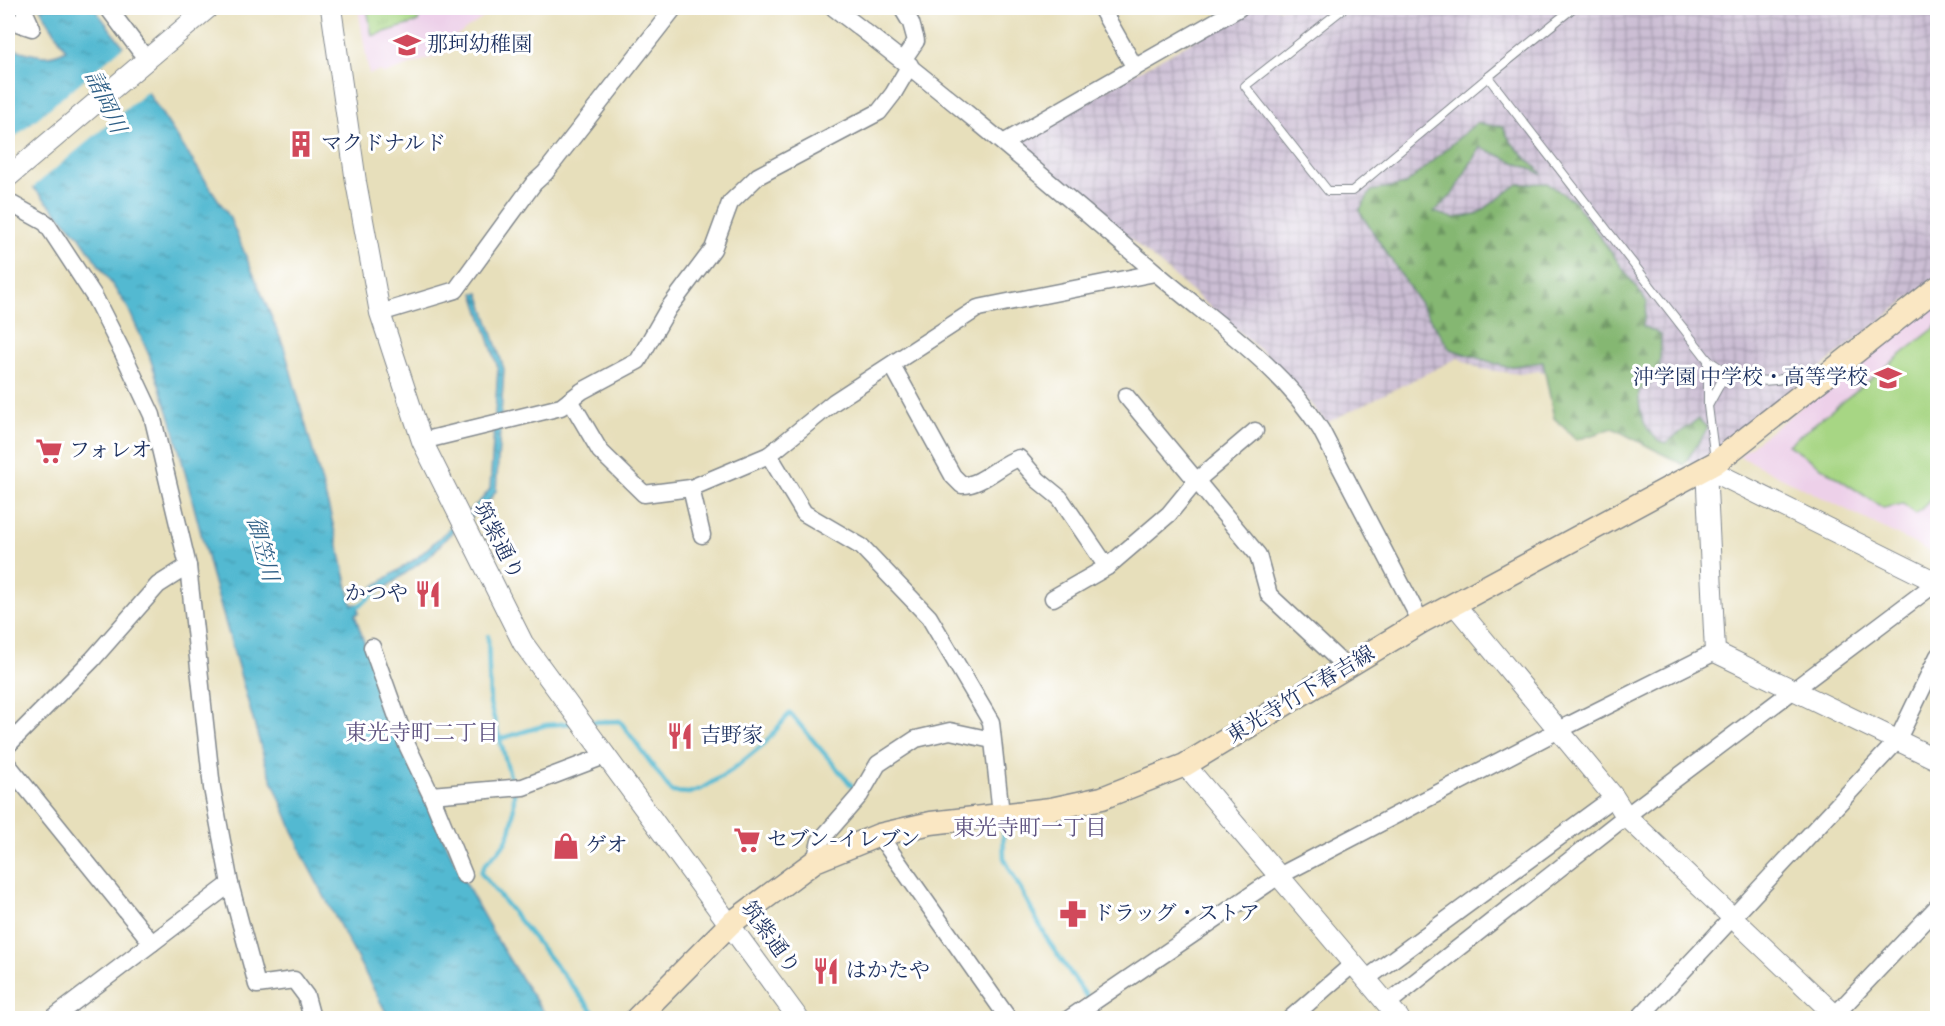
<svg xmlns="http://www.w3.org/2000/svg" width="1945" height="1026" font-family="'Libre Bodoni','Noto Serif JP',serif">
	<defs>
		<pattern id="industrial-grid" width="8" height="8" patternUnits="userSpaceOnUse" patternTransform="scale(1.5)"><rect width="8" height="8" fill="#ccbed4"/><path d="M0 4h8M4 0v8" fill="none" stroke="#a59baf"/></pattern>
		<pattern id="grass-tufts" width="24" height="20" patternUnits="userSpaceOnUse" patternTransform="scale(1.5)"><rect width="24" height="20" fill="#a7d684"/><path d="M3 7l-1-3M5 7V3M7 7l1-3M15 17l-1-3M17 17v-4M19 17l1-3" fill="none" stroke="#8fb874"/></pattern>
		<pattern id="forest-firs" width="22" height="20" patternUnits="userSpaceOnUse" patternTransform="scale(1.5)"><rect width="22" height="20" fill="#85b772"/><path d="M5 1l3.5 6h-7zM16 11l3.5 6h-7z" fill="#6c9561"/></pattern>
		<pattern id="water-ripples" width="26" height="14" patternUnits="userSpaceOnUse" patternTransform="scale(1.5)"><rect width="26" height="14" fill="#53b9d1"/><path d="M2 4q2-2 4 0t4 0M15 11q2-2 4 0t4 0" fill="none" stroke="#4497ad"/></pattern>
	</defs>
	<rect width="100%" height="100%" fill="#fff"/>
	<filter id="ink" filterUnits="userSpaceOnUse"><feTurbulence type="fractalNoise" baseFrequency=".0167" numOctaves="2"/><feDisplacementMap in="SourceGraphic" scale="12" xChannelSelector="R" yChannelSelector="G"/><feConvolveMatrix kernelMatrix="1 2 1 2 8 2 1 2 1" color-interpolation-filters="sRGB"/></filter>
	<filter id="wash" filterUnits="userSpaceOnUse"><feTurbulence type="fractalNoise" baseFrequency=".008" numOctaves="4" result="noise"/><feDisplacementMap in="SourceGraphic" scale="24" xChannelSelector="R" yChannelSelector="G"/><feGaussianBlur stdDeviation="1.35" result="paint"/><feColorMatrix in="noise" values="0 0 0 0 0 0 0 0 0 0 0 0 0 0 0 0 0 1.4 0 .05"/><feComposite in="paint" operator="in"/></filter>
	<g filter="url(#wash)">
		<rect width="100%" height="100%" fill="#e7dfbb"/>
		<g fill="#edd0e9">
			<path d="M 358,8 L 483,8 L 486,16 L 451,39 L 450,51 L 384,74 L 380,71 L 369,74 Z"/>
			<path d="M 1937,300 L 1937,555 L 1739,456 Z"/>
		</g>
		<path fill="url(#industrial-grid)" d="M 1252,8 L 1937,8 L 1937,277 L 1695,465 L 1552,374 L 1539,371 L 1519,374 L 1480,369 L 1458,358 L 1326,423 L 1280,367 L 1015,140 Z"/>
		<path fill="url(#grass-tufts)" stroke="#618271" stroke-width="1.5" d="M 367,8 L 435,8 L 420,13 L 418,22 L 372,36 Z"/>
		<path fill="url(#forest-firs)" stroke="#507368" stroke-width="1.5" d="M 1476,123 L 1503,127 C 1510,146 1528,158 1542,174 L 1480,147 L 1452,195 L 1434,212 L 1453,218 L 1476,215 L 1518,184 L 1547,183 L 1575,202 L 1647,302 L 1643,326 L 1661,335 L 1659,377 L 1639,391 C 1638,411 1645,437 1666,443 L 1698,419 L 1708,428 L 1684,465 L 1613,428 L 1577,440 L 1554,418 L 1543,362 L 1506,367 L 1450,349 L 1359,211 L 1371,191 L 1406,184 Z"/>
		<path fill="#a7d684" stroke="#618271" stroke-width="1.5" d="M 1937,326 L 1937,494 L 1916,514 L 1903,504 L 1883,508 L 1788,445 Z"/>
		<g fill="url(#water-ripples)" stroke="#377498" stroke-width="1.5">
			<path d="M 40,8 L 94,8 L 124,47 L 152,99 L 229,216 L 284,347 L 331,516 L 352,605 L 357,604 L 359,613 L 355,615 C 402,757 461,896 548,1018 L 389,1018 L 305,860 L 266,765 L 211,572 L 173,426 L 149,355 L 128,308 L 80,237 L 33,187 L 8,173 L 8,47 C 28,53 47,62 66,50 Z"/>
			<path d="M 474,293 L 479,293 L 504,369 L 496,491 L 485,506 L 449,535 L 431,555 L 374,596 L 373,587 L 418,557 L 481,500 L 490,489 L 498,368 Z"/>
		</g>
		<path fill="#e7dfbb" d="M 125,45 L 150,89 L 31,189 L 8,177 L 8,143 Z"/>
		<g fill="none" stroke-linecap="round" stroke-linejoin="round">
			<g stroke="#53b9d1" stroke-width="4.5">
				<path d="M 354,609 L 376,593"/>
				<path d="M 488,636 L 490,704 L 512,783"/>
				<path d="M 590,722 L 620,721 L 672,792 L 689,793 L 701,789 L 732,770 L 765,743 L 790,713 L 857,792"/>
				<path d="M 499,739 L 546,725 L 575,723"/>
				<path d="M 514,792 C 514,810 514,832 502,847 C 495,856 484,861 481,873 L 598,1018"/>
				<path d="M 1003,823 L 1004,858 L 1047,939 L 1089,1000"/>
			</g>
		</g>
	</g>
	<g filter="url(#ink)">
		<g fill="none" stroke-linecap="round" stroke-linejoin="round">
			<defs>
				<g id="service">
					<path d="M 1344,8 L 1245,86 L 1328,191 L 1352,191 L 1488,77 L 1708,360"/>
					<path d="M 1488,77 L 1573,8"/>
					<path d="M 1709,404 L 1726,373"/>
					<path d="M 1715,460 L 1708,406 L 1708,360 C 1730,376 1759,386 1785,378"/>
				</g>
				<g id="minor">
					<path d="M 108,8 L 147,60"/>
					<path d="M 834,8 C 944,91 1048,181 1154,271 C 1214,323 1278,362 1321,430 L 1421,622"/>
					<path d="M 902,8 L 911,23 L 916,41 L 903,60"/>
					<path d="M 1101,8 L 1134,66"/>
					<path d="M 8,20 L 32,28 L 23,8"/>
					<path d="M 1005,142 L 1239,8"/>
					<path d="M 8,202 L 46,223 L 94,296 L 122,351 L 152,415 L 188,566"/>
					<path d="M 380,313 L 456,290 L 534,183 L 545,173 L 674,8"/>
					<path d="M 892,365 L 953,476 L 962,485 C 981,486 1000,464 1019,458 L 1038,480 L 1060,498 L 1107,567"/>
					<path d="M 1126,396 L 1258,555 L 1269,595 L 1346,667"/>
					<path d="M 570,400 L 600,451 L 644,494 L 691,488 L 702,535"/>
					<path d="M 422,441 L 561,407 L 582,391 L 638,361 L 668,309 L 713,249 L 730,203 L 758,176 L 879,112 L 893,94 L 910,65"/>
					<path d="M 769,455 L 834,402 L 978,308 L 1155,273"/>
					<path d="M 691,488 L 769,455 L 804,513 L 862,547 L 929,617 L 991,722 L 1001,814"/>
					<path d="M 1053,598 L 1107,567 L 1169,514 L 1196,481 L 1255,431"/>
					<path d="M 372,647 L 407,745 L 431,795 L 523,787 L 607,755"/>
					<path d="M 8,745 L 92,660 L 158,585 L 188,566 L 212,788 L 230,884 L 257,985 L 294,980 L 306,996 L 312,1018"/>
					<path d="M 8,765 L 152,943"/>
					<path d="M 431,795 L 464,875"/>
					<path d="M 879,835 L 1008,1018"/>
					<path d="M 815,861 L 820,841 L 860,795 L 878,764 L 916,739 L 950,731 L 992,740"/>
					<path d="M 1366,979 L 1614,797"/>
					<path d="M 1387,1004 L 1626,816 L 1936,583"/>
					<path d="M 1835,1015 L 1938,906"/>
					<path d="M 53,1018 L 230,884"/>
					<path d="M 1070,1018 L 1277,877 L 1557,731 L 1715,652"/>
					<path d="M 1291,1018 L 1353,964"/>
					<path d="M 1639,1018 L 1897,741 L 1938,656"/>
				</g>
				<g id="tertiary">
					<path d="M 331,8 L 356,182 L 380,313 L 422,441 L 523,643 L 798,1018"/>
					<path d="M 8,177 L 208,8"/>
					<path d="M 1938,583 L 1706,468 L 1715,652 L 1938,760"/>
					<path d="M 1455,605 L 1614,797 L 1626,816 L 1838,1018"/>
					<path d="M 1185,765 L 1399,1018"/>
				</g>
				<path id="secondary" d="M 637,1018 L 730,924 L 815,861 L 879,835 L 931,823 L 1051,809 L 1102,798 L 1185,765 L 1421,622 L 1715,463 L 1938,287"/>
			</defs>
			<use href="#service" stroke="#81878c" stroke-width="10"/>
			<use href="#minor" stroke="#81878c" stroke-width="19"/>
			<use href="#tertiary" stroke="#81878c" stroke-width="22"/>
			<use href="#secondary" stroke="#81878c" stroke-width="25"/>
			<use href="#service" stroke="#fff" stroke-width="8"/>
			<use href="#minor" stroke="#fff" stroke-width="16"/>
			<use href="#tertiary" stroke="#fff" stroke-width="20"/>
			<use href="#secondary" stroke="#fae7c3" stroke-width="22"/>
		</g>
	</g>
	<defs>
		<symbol id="school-bare" viewBox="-9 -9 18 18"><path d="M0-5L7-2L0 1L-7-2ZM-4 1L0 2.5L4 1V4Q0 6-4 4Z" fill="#d1495b" stroke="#fff" stroke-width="2.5" paint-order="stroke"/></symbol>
		<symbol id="building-bare" viewBox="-9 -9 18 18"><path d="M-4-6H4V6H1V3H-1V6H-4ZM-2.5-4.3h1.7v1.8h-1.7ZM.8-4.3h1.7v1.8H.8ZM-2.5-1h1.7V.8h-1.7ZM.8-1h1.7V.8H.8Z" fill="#d1495b" stroke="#fff" stroke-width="2.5" paint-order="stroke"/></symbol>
		<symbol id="supermarket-bare" viewBox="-9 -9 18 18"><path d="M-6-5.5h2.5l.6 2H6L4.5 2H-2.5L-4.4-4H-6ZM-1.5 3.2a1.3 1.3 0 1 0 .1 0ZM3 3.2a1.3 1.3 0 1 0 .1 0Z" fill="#d1495b" stroke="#fff" stroke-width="2.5" paint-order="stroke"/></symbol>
		<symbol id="restaurant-bare" viewBox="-9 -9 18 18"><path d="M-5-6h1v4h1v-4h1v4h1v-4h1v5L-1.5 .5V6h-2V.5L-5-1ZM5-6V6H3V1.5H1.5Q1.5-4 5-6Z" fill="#d1495b" stroke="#fff" stroke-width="2.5" paint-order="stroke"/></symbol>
		<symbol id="shop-bare" viewBox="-9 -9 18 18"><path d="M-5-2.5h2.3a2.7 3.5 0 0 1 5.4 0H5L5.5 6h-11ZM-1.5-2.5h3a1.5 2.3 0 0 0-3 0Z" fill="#d1495b" stroke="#fff" stroke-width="2.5" paint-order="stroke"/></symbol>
		<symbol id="pharmacy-bare" viewBox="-9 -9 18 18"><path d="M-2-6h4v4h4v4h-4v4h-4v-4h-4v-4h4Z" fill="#d1495b" stroke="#fff" stroke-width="2.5" paint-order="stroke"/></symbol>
	</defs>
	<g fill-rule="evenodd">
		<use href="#school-bare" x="388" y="26" width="38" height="38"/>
		<use href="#building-bare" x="282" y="125" width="38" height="38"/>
		<use href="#school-bare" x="1869" y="359" width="38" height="38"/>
		<use href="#supermarket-bare" x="30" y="432" width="38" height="38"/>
		<use href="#restaurant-bare" x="409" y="575" width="38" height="38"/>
		<use href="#restaurant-bare" x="661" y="717" width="38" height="38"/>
		<use href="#supermarket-bare" x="728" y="821" width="38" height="38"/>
		<use href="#shop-bare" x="547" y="827" width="38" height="38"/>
		<use href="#pharmacy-bare" x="1054" y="895" width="38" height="38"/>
		<use href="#restaurant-bare" x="807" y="952" width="38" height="38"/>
	</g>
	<g text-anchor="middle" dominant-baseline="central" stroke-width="6" stroke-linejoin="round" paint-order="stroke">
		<g font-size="21" fill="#1b2f5e" stroke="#fff" text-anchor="start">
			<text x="427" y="45">那珂幼稚園</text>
			<text x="321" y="144">マクドナルド</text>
			<text x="1868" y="378" text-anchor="end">沖学園 中学校・高等学校</text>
			<text x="69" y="451">フォレオ</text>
			<text x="408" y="594" text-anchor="end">かつや</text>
			<text x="700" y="736">吉野家</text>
			<text x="767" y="840">セブン-イレブン</text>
			<text x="586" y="846">ゲオ</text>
			<text x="1093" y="914">ドラッグ・ストア</text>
			<text x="846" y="971">はかたや</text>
		</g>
		<g font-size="21" fill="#1b2f5e" stroke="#fff">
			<text transform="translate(498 541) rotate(63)">筑紫通り</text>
			<text transform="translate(1301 695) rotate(-31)">東光寺竹下春吉線</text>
			<text transform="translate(770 938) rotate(54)">筑紫通り</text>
		</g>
		<g font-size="22" font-style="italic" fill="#2f5f86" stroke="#fff">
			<text transform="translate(105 102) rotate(65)">諸岡川</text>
			<text transform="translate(262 549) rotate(75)">御笠川</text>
		</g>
		<g font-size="22" fill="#5f5481" stroke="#fff">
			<text x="422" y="733">東光寺町二丁目</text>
			<text x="1030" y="828">東光寺町一丁目</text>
		</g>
	</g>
	<rect width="1945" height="1026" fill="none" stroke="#fff" stroke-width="30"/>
</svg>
